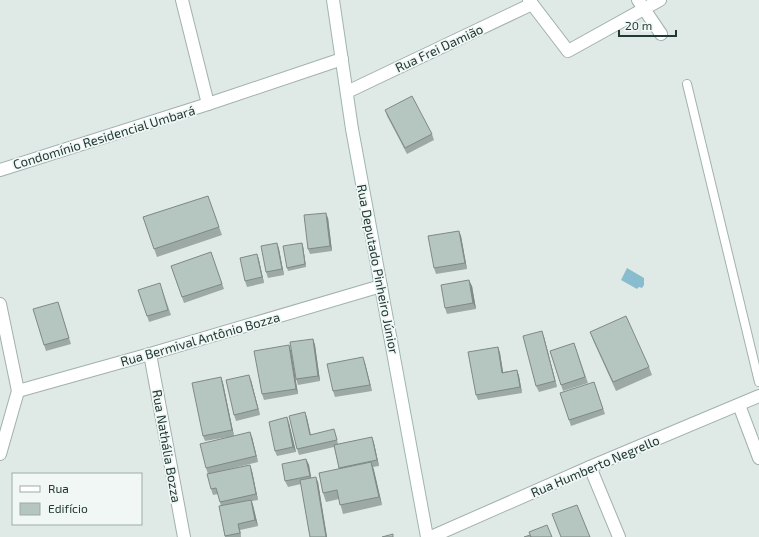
<svg xmlns="http://www.w3.org/2000/svg" width="759" height="537" font-family="'Exo 2',sans-serif">
	<rect width="100%" height="100%" fill="#dfeae6"/>
	<path fill="#89bcce" d="M 627,268 L 644,278 L 644,285 L 642,288 L 639,287 L 637,289 L 621,280 Z"/>
	<g fill="none" stroke-linecap="round" stroke-linejoin="round">
		<defs>
			<path id="lane" d="M 687,84 L 759,382"/>
			<g id="street">
				<path d="M 182,0 L 208,104"/>
				<path d="M 529,0 L 568,51 L 660,0"/>
				<path d="M 638,0 L 661,34"/>
				<path d="M 347,92 L 532,4"/>
				<path d="M 0,170 L 208,104 L 342,59"/>
				<path d="M 0,304 L 18,391 L 0,454"/>
				<path d="M 150,354 L 184,537"/>
				<path d="M 18,391 L 150,354 L 381,286"/>
				<path d="M 739,405 L 759,458"/>
				<path d="M 590,467 L 619,537"/>
				<path d="M 431,537 L 590,467 L 759,396"/>
			</g>
			<path id="secondary" d="M 333,0 L 352,129 L 427,537"/>
		</defs>
		<use href="#lane" stroke="#a2b1ae" stroke-width="10"/>
		<use href="#street" stroke="#a2b1ae" stroke-width="14"/>
		<use href="#secondary" stroke="#9fb5b0" stroke-width="14"/>
		<use href="#lane" stroke="#fff" stroke-width="8"/>
		<use href="#street" stroke="#fff" stroke-width="12"/>
		<use href="#secondary" stroke="#fff" stroke-width="12"/>
	</g>
	<g fill="#9ca9a5">
		<path d="M 385,110 L 432,134 L 434,140 L 407,154 L 387,116 Z"/>
		<path d="M 208,196 L 222,235 L 157,257 L 143,217 Z"/>
		<path d="M 328,218 L 332,251 L 310,254 L 308,249 Z"/>
		<path d="M 461,236 L 467,269 L 436,274 L 434,268 Z"/>
		<path d="M 277,243 L 279,249 L 284,275 L 268,278 L 266,272 Z"/>
		<path d="M 302,243 L 303,246 L 306,267 L 288,271 L 287,268 Z"/>
		<path d="M 211,252 L 224,289 L 184,303 L 171,266 Z"/>
		<path d="M 257,254 L 259,260 L 264,283 L 247,287 L 245,281 Z"/>
		<path d="M 472,286 L 476,309 L 447,314 L 445,308 Z"/>
		<path d="M 162,289 L 171,315 L 149,322 L 147,316 Z"/>
		<path d="M 58,302 L 71,344 L 46,351 L 44,345 Z"/>
		<path d="M 590,332 L 649,367 L 652,375 L 616,391 L 593,340 Z"/>
		<path d="M 544,337 L 557,387 L 539,392 L 536,386 Z"/>
		<path d="M 313,339 L 315,345 L 320,381 L 298,385 L 296,379 Z"/>
		<path d="M 574,343 L 588,383 L 563,391 L 550,351 Z"/>
		<path d="M 289,345 L 291,351 L 298,394 L 264,400 L 262,394 Z"/>
		<path d="M 498,347 L 500,353 L 503,372 L 517,370 L 519,376 L 522,393 L 478,400 L 476,395 Z"/>
		<path d="M 365,363 L 372,391 L 335,397 L 333,391 Z"/>
		<path d="M 221,377 L 223,383 L 234,436 L 205,441 L 203,436 Z"/>
		<path d="M 251,380 L 260,415 L 236,421 L 234,415 Z"/>
		<path d="M 594,382 L 605,414 L 571,426 L 569,420 Z"/>
		<path d="M 305,412 L 307,418 L 311,435 L 336,435 L 338,444 L 372,437 L 374,443 L 379,466 L 373,467 L 382,505 L 343,514 L 339,499 L 326,502 L 323,493 L 339,468 L 334,447 L 299,455 L 297,449 Z"/>
		<path d="M 289,423 L 296,452 L 277,456 L 275,451 Z"/>
		<path d="M 252,437 L 258,462 L 217,472 L 250,465 L 252,471 L 258,500 L 252,501 L 258,526 L 240,530 L 241,537 L 225,537 L 219,506 L 221,506 L 218,494 L 213,495 L 211,489 L 208,474 L 206,468 Z"/>
		<path d="M 306,459 L 309,465 L 311,478 L 318,482 L 327,537 L 310,537 L 301,484 L 288,487 L 285,481 Z"/>
	</g>
	<g fill="#7f8a86">
		<path d="M 326,213 L 328,218 L 332,251 L 330,246 Z"/>
		<path d="M 459,231 L 461,236 L 467,269 L 465,263 Z"/>
		<path d="M 277,243 L 279,249 L 284,275 L 282,269 Z"/>
		<path d="M 302,243 L 303,246 L 306,267 L 305,264 Z"/>
		<path d="M 257,254 L 259,260 L 264,283 L 262,277 Z"/>
		<path d="M 469,280 L 472,286 L 476,309 L 473,303 Z"/>
		<path d="M 542,331 L 544,337 L 557,387 L 555,381 Z"/>
		<path d="M 313,339 L 315,345 L 320,381 L 318,376 Z"/>
		<path d="M 289,345 L 291,351 L 298,394 L 296,389 Z"/>
		<path d="M 498,347 L 500,353 L 504,378 L 502,373 Z"/>
		<path d="M 363,357 L 365,363 L 372,391 L 370,385 Z"/>
		<path d="M 517,370 L 519,376 L 522,393 L 520,387 Z"/>
		<path d="M 249,375 L 251,380 L 260,415 L 258,409 Z"/>
		<path d="M 221,377 L 223,383 L 234,436 L 232,430 Z"/>
		<path d="M 305,412 L 307,418 L 312,441 L 310,435 Z"/>
		<path d="M 287,417 L 289,423 L 296,452 L 293,447 Z"/>
		<path d="M 250,432 L 252,437 L 258,462 L 256,456 Z"/>
		<path d="M 372,437 L 374,443 L 379,466 L 377,460 Z"/>
		<path d="M 306,459 L 309,465 L 312,482 L 310,476 Z"/>
		<path d="M 371,462 L 374,470 L 382,505 L 379,497 Z"/>
		<path d="M 250,465 L 252,471 L 258,500 L 256,494 Z"/>
		<path d="M 316,477 L 318,482 L 327,537 L 326,537 Z"/>
		<path d="M 251,500 L 253,505 L 258,526 L 255,520 Z"/>
		<path d="M 238,524 L 240,530 L 241,537 L 240,533 Z"/>
	</g>
	<g fill="#b5c5c0" stroke="#7f8a86">
		<path d="M 412,96 L 432,134 L 405,148 L 385,110 Z"/>
		<path d="M 208,196 L 219,227 L 154,249 L 143,217 Z"/>
		<path d="M 326,213 L 330,246 L 308,249 L 304,215 Z"/>
		<path d="M 459,231 L 465,263 L 434,268 L 428,236 Z"/>
		<path d="M 277,243 L 282,269 L 266,272 L 261,246 Z"/>
		<path d="M 302,243 L 305,264 L 287,268 L 283,246 Z"/>
		<path d="M 211,252 L 222,284 L 182,297 L 171,266 Z"/>
		<path d="M 257,254 L 262,277 L 245,281 L 240,258 Z"/>
		<path d="M 469,280 L 473,303 L 445,308 L 441,285 Z"/>
		<path d="M 160,283 L 168,310 L 147,316 L 138,290 Z"/>
		<path d="M 58,302 L 69,338 L 44,345 L 33,309 Z"/>
		<path d="M 626,316 L 649,367 L 613,382 L 590,332 Z"/>
		<path d="M 542,331 L 555,381 L 536,386 L 523,336 Z"/>
		<path d="M 313,339 L 318,376 L 296,379 L 290,342 Z"/>
		<path d="M 574,343 L 585,377 L 561,385 L 550,351 Z"/>
		<path d="M 289,345 L 296,389 L 262,394 L 254,351 Z"/>
		<path d="M 498,347 L 502,373 L 517,370 L 520,387 L 476,395 L 468,352 Z"/>
		<path d="M 363,357 L 370,385 L 333,391 L 327,364 Z"/>
		<path d="M 249,375 L 258,409 L 234,415 L 226,380 Z"/>
		<path d="M 221,377 L 232,430 L 203,436 L 192,383 Z"/>
		<path d="M 594,382 L 603,409 L 569,420 L 560,393 Z"/>
		<path d="M 305,412 L 310,435 L 334,429 L 337,440 L 297,449 L 289,416 Z"/>
		<path d="M 287,417 L 293,447 L 275,451 L 269,422 Z"/>
		<path d="M 250,432 L 256,456 L 206,468 L 200,444 Z"/>
		<path d="M 372,437 L 377,460 L 339,468 L 334,445 Z"/>
		<path d="M 306,459 L 310,476 L 285,481 L 282,464 Z"/>
		<path d="M 371,462 L 379,497 L 340,505 L 337,490 L 323,493 L 319,473 Z"/>
		<path d="M 250,465 L 256,494 L 220,502 L 216,488 L 211,489 L 207,474 Z"/>
		<path d="M 316,477 L 326,537 L 310,537 L 300,480 Z"/>
		<path d="M 251,500 L 255,520 L 238,524 L 240,533 L 225,536 L 219,506 Z"/>
		<path d="M 577,505 L 590,537 L 561,537 L 552,514 Z"/>
		<path d="M 547,525 L 552,537 L 531,537 L 529,532 Z"/>
		<path d="M 393,534 L 393,537 L 382,537 Z"/>
		<path d="M 530,535 L 531,537 L 524,537 Z"/>
	</g>
	<g text-anchor="middle" dominant-baseline="central" stroke-width="3.5" stroke-linejoin="round" paint-order="stroke">
		<g font-size="13" fill="#213936" stroke="#f0f7f4">
			<text transform="translate(439 48) rotate(-25)">Rua Frei Damião</text>
			<text transform="translate(104 137) rotate(-17)">Condomínio Residencial Umbará</text>
			<text transform="translate(378 269) rotate(79)">Rua Deputado Pinheiro Júnior</text>
			<text transform="translate(200 339) rotate(-16)">Rua Bermival Antônio Bozza</text>
			<text transform="translate(167 446) rotate(80)">Rua Nathália Bozza</text>
			<text transform="translate(595 466) rotate(-23)">Rua Humberto Negrello</text>
		</g>
	</g>
	<rect x="12" y="473" width="130" height="52" fill="#f0f7f4" stroke="#9daba8"/>
	<rect x="20" y="486" width="20" height="6" fill="#ffffff" stroke="#9daba8"/>
	<text x="48" y="493" font-size="12" fill="#213936">Rua</text>
	<rect x="20" y="503" width="20" height="12" fill="#b5c5c0" stroke="#9daba8"/>
	<text x="48" y="513" font-size="12" fill="#213936">Edifício</text>
	<path d="M619 30v6h57v-6" fill="none" stroke="#213936" stroke-width="2"/>
	<text x="625" y="30" font-size="12" fill="#213936" stroke="#f0f7f4" stroke-width="3" paint-order="stroke">20 m</text>
</svg>
